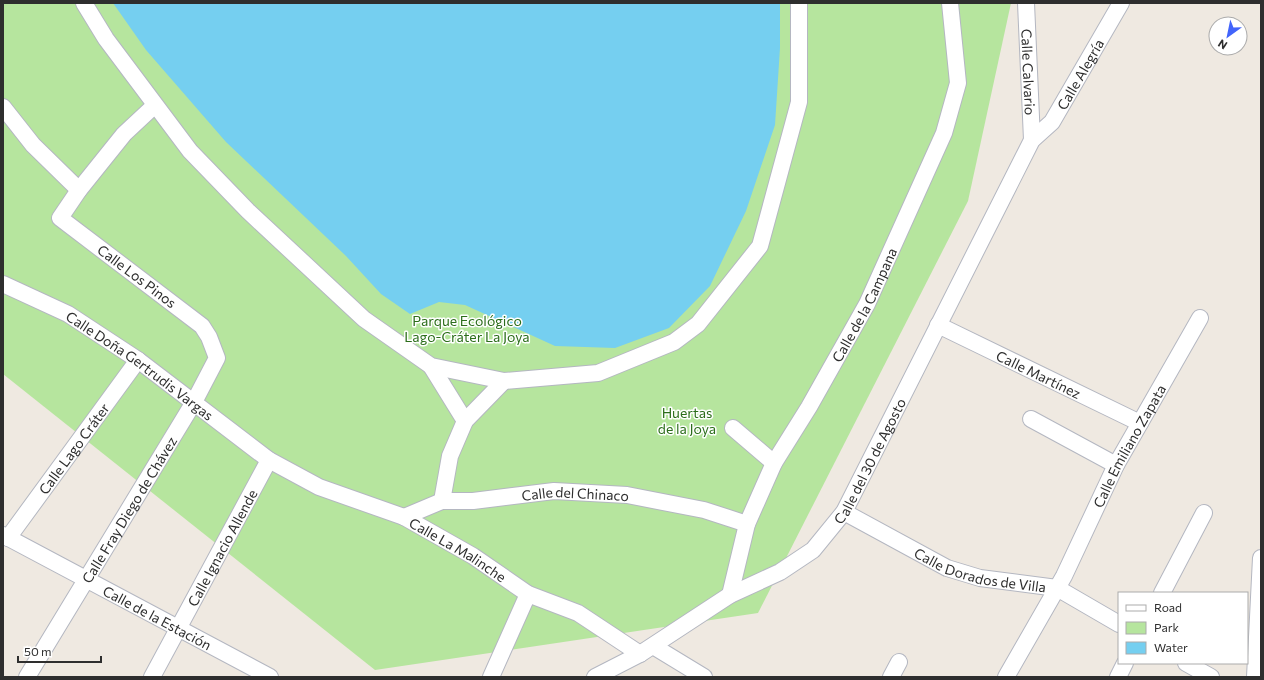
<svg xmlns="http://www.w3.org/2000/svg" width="1264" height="680" font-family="Commissioner,sans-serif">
	<rect width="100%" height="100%" fill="#efe9e1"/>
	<path fill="#b6e59e" d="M 3,3 L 1011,3 L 968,201 L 758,613 L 375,670 L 3,374 Z"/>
	<path fill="#75cff0" d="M 113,3 L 780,3 L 780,48 L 775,125 L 746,211 L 710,286 L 669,328 L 615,348 L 555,346 L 465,305 L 439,302 L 410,314 L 381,294 L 346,256 L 226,142 L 146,50 Z"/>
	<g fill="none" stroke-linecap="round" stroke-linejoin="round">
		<defs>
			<g id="minor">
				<path d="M 84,3 L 106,39 L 190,151 L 248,211 L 364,319 L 431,366 L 504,381 L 598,373 L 674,342 L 698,324 L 760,246 L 799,102 L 799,3"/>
				<path id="s1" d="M 1026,3 L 1032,140"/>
				<path d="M 3,107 L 33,145 L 79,190"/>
				<path id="s2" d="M 3,284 L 68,314 L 138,360 L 269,460 L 319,487 L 404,517 L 473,556 L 528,594 L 578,613 L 640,654"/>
				<path id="s3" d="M 938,325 L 1140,423"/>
				<path d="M 431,366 L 465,421"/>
				<path d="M 1031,419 L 1116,465"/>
				<path d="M 733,428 L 774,463"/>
				<path d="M 442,501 L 450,456 L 465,421 L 504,381"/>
				<path id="s4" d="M 844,512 L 947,568 L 980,578 L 1057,588 L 1119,624"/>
				<path id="s5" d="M 404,517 L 442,501 L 473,501 L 554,491 L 627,495 L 704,510 L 747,524"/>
				<path id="s6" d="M 3,535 L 270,677"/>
				<path id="s7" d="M 8,538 L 138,360"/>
				<path d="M 1162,593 L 1204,513"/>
				<path id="s8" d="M 730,595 L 747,524 L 774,463 L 809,407 L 867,304 L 944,133 L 958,83 L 950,3"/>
				<path d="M 653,646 L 704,677"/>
				<path d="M 1186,663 L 1211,677"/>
				<path id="s9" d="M 27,677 L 194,402 L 217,358 L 209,337 L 202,326 L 60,218 L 79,190 L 124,134 L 154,106"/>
				<path id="s10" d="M 152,677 L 269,460"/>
				<path d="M 491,677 L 528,594"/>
				<path id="s11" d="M 595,677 L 640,654 L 730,595 L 780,572 L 813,550 L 844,512 L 1032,140 L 1052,122 L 1121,3"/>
				<path d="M 891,677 L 899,662"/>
				<path id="s12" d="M 1006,677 L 1064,576 L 1116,465 L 1200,318"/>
				<path d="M 1118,677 L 1125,663"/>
				<path d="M 1255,677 L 1261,558"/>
			</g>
		</defs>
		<use href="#minor" stroke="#b4b7c1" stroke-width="18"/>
		<use href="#minor" stroke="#fff" stroke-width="16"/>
	</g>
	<g text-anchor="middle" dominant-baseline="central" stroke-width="3" stroke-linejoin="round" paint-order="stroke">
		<g font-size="14" fill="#2e2e2e" stroke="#fff">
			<text stroke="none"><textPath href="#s1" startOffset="69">Calle Calvario</textPath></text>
			<text stroke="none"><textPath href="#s11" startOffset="801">Calle Alegría</textPath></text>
			<text transform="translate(137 276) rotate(37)">Calle Los Pinos</text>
			<text stroke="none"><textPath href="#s8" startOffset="322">Calle de la Campana</textPath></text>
			<text stroke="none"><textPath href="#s2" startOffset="160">Calle Doña Gertrudis Vargas</textPath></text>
			<text stroke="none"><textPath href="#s3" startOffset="112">Calle Martínez</textPath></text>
			<text stroke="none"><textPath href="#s12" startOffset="262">Calle Emiliano Zapata</textPath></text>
			<text stroke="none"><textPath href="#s7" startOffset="111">Calle Lago Cráter</textPath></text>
			<text stroke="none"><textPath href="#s11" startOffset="359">Calle del 30 de Agosto</textPath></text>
			<text stroke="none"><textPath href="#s5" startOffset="175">Calle del Chinaco</textPath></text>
			<text stroke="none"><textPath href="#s9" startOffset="196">Calle Fray Diego de Chávez</textPath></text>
			<text stroke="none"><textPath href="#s10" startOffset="147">Calle Ignacio Allende</textPath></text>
			<text stroke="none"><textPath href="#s2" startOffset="530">Calle La Malinche</textPath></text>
			<text stroke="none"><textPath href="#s4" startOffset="150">Calle Dorados de Villa</textPath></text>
			<text stroke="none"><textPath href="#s6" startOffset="175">Calle de la Estación</textPath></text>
		</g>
		<g font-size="14" fill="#2c6e1b" stroke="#fff">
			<text x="467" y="320">Parque Ecológico<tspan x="467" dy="16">Lago-Cráter La Joya</tspan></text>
			<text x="687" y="412">Huertas<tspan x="687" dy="16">de la Joya</tspan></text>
		</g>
	</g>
	<rect width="1264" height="680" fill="none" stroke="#2e2e2e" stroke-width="8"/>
	<rect x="1118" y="592" width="130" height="72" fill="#ffffff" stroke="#ababab"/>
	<rect x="1126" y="605" width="20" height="6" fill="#ffffff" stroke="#ababab"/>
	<text x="1154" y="612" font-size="12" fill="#2e2e2e">Road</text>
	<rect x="1126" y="622" width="20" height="12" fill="#b6e59e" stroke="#ababab"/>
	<text x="1154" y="632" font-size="12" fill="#2e2e2e">Park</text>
	<rect x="1126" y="642" width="20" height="12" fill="#75cff0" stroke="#ababab"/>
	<text x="1154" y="652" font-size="12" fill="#2e2e2e">Water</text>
	<g transform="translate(1228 36) rotate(213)"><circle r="19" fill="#ffffff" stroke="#ababab"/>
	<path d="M0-3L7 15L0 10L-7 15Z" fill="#4264fb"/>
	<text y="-6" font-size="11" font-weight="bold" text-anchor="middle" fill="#2e2e2e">N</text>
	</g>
	<path d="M18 656v6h83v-6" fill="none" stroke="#2e2e2e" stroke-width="2"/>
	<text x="24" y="656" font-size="12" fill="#2e2e2e" stroke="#ffffff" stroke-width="3" paint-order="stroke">50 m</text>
</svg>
